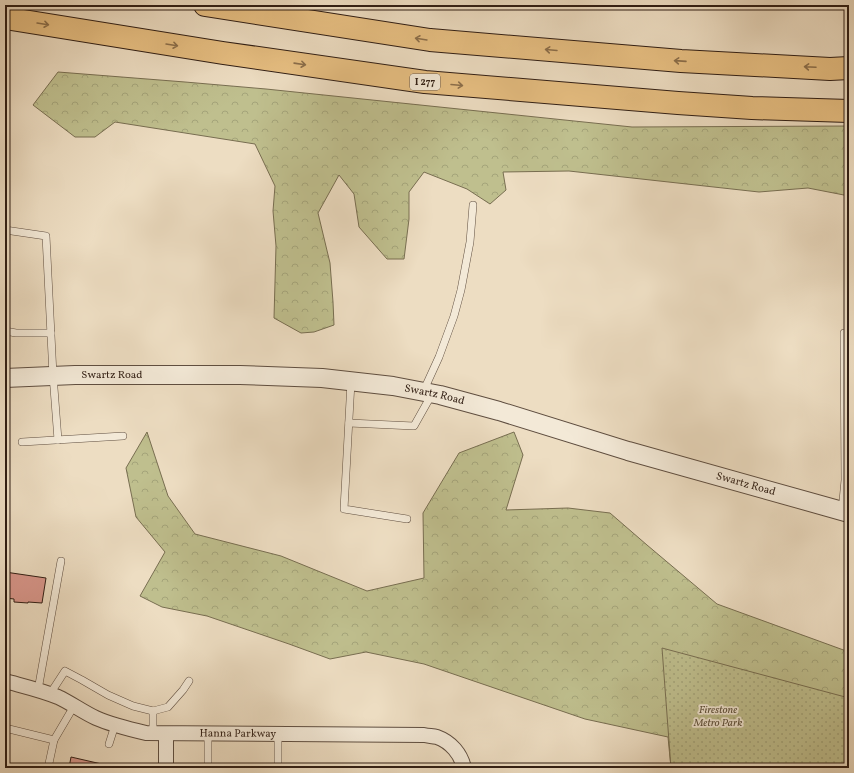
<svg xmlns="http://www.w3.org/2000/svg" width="854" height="773" font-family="Vollkorn,serif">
	<defs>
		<pattern id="forest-crowns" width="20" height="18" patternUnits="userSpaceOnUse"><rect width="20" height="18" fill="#bfbf8e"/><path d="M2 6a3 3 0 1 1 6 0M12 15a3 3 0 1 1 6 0" fill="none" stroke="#a4a47a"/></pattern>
		<pattern id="park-dots" width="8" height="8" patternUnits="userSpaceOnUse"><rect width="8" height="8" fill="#bfbf8e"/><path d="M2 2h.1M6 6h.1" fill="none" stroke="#a4a47a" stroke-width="1.8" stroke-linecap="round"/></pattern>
	</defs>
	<rect width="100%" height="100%" fill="#edddc2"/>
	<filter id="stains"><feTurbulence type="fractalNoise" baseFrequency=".005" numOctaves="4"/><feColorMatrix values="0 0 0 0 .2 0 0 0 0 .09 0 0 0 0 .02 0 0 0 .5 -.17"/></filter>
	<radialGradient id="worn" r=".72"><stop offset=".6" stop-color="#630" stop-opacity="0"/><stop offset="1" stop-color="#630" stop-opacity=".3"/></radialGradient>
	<g fill="url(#forest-crowns)" stroke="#786e51">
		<path d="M 58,72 L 185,82 L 266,89 L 632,127 L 849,126 L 849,196 L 808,188 L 759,192 L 569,171 L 503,172 L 506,190 L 490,204 L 467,189 L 424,172 L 409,192 L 409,219 L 404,259 L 387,259 L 359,227 L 354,194 L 339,175 L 318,213 L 330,263 L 333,302 L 334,325 L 314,332 L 301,333 L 274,318 L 276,246 L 273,211 L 275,186 L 255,144 L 115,122 L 95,137 L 75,137 L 33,105 Z"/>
		<path d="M 147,432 L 168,496 L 195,534 L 281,556 L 367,591 L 424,578 L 423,513 L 459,453 L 514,432 L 523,455 L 506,510 L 568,508 L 610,513 L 647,545 L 717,604 L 849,652 L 849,768 L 671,768 L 668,737 L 585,719 L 424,664 L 366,652 L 330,659 L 289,644 L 207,616 L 162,607 L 140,596 L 165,552 L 136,517 L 126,468 Z"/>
	</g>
	<path fill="url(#park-dots)" stroke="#786e51" d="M 662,648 L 849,698 L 849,768 L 671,768 Z"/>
	<g fill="#d9978c" stroke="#301e14">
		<path d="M 5,572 L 46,578 L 42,603 L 28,602 L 28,603 L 14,602 L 14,599 L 5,598 Z"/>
		<path d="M 71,757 L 119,768 L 69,768 Z"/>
	</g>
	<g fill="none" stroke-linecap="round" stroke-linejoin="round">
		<defs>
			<g id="service">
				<path d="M 5,230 L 46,236 L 53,375 L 58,440"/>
				<path d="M 5,331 L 16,333 L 51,333"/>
				<path d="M 351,382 L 344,509 L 407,519"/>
				<path d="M 423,392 L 439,357 L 454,316 L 461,290 L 470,242 L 473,205"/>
				<path d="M 349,423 L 414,426 L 432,394"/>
				<path d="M 22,442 L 123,436"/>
				<path d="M 842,511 L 845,480 L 844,333"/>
				<path d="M 38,690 L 61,561"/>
				<path d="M 50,694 L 65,671 L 82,680 L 108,695 L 133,706 L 153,711 L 168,707 L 183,690 L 189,681"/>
				<path d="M 153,711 L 153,733"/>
				<path d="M 5,728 L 54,740"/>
				<path d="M 109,744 L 115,725"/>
				<path d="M 48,768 L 54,740 L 74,706"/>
				<path d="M 208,768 L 208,733"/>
				<path d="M 278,768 L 278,734"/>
			</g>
			<g id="minor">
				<path id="s1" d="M 5,681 C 23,686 41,690 58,697 C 71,703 83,712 96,718 C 112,725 129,729 146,733 L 424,735 C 429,736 433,736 437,737 C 451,742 461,754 464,768"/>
				<path d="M 166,768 L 166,734"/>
			</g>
			<g id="tertiary">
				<path id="s2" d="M 5,378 L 75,375 L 240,375 L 322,378 L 393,386 L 440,395 L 499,411 L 628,451 L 849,513"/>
			</g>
			<g id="motorway">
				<path d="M 205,5 L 430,40 L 681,61 L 830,69 L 849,68"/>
				<path d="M 5,18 L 223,53 L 425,82 L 678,103 L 752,108 L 849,111"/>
			</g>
		</defs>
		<use href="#service" stroke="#5f4e40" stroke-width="8"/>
		<use href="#minor" stroke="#5f4e40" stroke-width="16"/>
		<use href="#tertiary" stroke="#5f4e40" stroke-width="20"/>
		<use href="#motorway" stroke="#301e14" stroke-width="24"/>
		<use href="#service" stroke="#f3e9d7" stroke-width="7"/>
		<use href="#minor" stroke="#f3e9d7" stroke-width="14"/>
		<use href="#tertiary" stroke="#f3e9d7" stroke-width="18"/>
		<use href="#motorway" stroke="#e6be81" stroke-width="22"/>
	</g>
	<defs><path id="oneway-shaft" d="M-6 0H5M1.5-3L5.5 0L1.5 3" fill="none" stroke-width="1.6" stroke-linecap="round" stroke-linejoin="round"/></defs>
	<g stroke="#8b6e4a">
		<use href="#oneway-shaft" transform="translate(43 24) rotate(9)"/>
		<use href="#oneway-shaft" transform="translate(421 39) rotate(-171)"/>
		<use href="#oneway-shaft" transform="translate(172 45) rotate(9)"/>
		<use href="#oneway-shaft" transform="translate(551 50) rotate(-175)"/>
		<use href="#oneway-shaft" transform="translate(680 61) rotate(-176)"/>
		<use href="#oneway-shaft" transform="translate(300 64) rotate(8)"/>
		<use href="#oneway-shaft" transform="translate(810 67) rotate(-177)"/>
		<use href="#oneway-shaft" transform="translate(457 85) rotate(5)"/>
	</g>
	<g text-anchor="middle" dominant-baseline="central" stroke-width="3.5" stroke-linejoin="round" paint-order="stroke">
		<rect fill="#f3e9d7" stroke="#6a5b4e" stroke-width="1" x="410" y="74" width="30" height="16" rx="3"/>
		<g font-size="10" font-weight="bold" fill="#301e14">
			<text x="425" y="82">I 277</text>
		</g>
		<g font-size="11" fill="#301e14" stroke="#f3e9d7">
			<text stroke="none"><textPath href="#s2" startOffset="107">Swartz Road</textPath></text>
			<text stroke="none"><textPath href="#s2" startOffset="431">Swartz Road</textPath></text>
			<text stroke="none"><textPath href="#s2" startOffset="755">Swartz Road</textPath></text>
			<text stroke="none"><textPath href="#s1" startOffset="243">Hanna Parkway</textPath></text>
		</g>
		<g font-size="11" font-style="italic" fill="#5b4e39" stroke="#f3e9d7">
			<text x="718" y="710">Firestone<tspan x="718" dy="13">Metro Park</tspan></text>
		</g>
	</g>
	<rect width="854" height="773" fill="none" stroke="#edddc2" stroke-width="20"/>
	<rect x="6" y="6" width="842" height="761" fill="none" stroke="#301e14" stroke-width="2"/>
	<rect x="10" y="10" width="834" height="753" fill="none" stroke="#301e14"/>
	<rect width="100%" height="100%" filter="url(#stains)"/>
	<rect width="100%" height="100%" fill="url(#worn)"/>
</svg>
